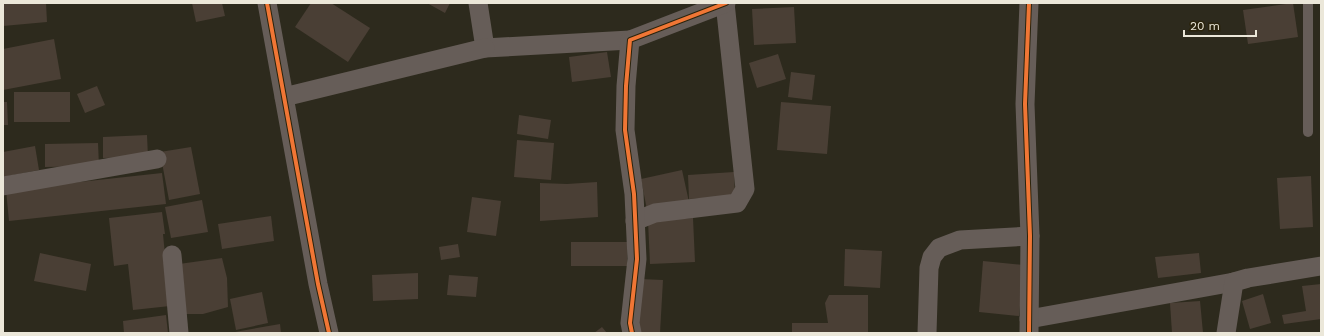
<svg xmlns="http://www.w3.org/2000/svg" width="1324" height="336" font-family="'Work Sans',sans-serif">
	<rect width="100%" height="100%" fill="#2d2a1d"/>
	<g fill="#4a3f35">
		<path d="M 3,3 L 46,3 L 47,22 L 3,26 Z"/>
		<path d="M 192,3 L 222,3 L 225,16 L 196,22 Z"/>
		<path d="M 311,3 L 331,3 L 370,28 L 348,62 L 295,27 Z"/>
		<path d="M 427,3 L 450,3 L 445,13 Z"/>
		<path d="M 1293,3 L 1298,37 L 1248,44 L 1243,10 Z"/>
		<path d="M 794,7 L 796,43 L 754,45 L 752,9 Z"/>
		<path d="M 54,39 L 61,79 L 3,90 L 3,49 Z"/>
		<path d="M 607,52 L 611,77 L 572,82 L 569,57 Z"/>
		<path d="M 778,54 L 786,79 L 757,88 L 749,63 Z"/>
		<path d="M 791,72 L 815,75 L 812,100 L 788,97 Z"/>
		<path d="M 97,86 L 105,105 L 85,113 L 77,94 Z"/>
		<rect x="14" y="92" width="56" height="30"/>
		<path d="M 3,102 L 7,102 L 8,125 L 3,125 Z"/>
		<path d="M 781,102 L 831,106 L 827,154 L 777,150 Z"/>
		<path d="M 519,115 L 551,120 L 548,139 L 517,134 Z"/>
		<path d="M 147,135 L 148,157 L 103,158 L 103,137 Z"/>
		<path d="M 517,140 L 554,143 L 551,180 L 514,177 Z"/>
		<path d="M 98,143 L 99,166 L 45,167 L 45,144 Z"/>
		<path d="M 35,146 L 39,170 L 3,177 L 3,152 Z"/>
		<path d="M 191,147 L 200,194 L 169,200 L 160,152 Z"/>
		<path d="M 682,170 L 689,202 L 647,210 L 641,179 Z"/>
		<path d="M 734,172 L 735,196 L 689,199 L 688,175 Z"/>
		<path d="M 162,173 L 166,204 L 9,221 L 6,190 Z"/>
		<path d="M 1311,176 L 1313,227 L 1280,229 L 1277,178 Z"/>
		<path d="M 597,182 L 598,217 L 540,221 L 540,183 L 567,184 Z"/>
		<path d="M 472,197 L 501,201 L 496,236 L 467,232 Z"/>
		<path d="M 202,200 L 208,232 L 171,238 L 165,207 Z"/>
		<path d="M 162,212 L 165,234 L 163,234 L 170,306 L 133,310 L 128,264 L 114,266 L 109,218 Z"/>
		<path d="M 271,216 L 274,241 L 222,249 L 218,224 Z"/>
		<path d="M 693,218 L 695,262 L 650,264 L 648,221 Z"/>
		<rect x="571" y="242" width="56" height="24"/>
		<path d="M 458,244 L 460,257 L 441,260 L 439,247 Z"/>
		<path d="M 845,249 L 882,251 L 880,288 L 844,286 Z"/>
		<path d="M 40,253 L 91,264 L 86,291 L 34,281 Z"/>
		<path d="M 1199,253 L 1201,273 L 1158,278 L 1155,257 Z"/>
		<path d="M 222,258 L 227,278 L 228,307 L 203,314 L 185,314 L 179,264 Z"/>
		<path d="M 983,261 L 1024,265 L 1019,316 L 979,312 Z"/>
		<path d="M 418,273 L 418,299 L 373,301 L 372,275 Z"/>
		<path d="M 449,275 L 478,277 L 476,297 L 447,295 Z"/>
		<path d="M 640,279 L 663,280 L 660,333 L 637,333 Z"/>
		<path d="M 1321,284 L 1321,319 L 1284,324 L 1282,315 L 1306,311 L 1302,286 Z"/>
		<path d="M 262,292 L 268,323 L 236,330 L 230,299 Z"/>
		<path d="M 1263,294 L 1271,323 L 1250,329 L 1242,301 Z"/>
		<path d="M 829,295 L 868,295 L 868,332 L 792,333 L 792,323 L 828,323 L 825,303 Z"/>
		<path d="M 1200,301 L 1203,333 L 1172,333 L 1170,303 Z"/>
		<path d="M 166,315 L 168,333 L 124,333 L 123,321 Z"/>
		<path d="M 280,324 L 281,333 L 235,333 L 235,332 Z"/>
		<path d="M 602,327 L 607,333 L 594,333 Z"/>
	</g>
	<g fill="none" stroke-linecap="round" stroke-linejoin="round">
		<path stroke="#665d58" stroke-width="10" d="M 1308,3 L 1308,132"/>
		<g stroke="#665d58" stroke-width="19">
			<path d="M 267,3 L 318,284 L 329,333"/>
			<path d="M 478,3 L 485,48 L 630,40"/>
			<path d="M 284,97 L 485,48"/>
			<path d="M 3,186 L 157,159"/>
			<path d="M 635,221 L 655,213 L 737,203 L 745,189 L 725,3"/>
			<path d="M 172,255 L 179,333"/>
			<path d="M 1029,319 L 1234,282"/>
			<path d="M 632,333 L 630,323 L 637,259 L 634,194 L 625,130 L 626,86 L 630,40 L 726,3"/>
			<path d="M 927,333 L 929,268 L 932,257 L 939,248 L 960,240 L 1030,236"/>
			<path d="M 1029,333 L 1030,236 L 1025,104 L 1029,3"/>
			<path d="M 1226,333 L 1234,282 L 1248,278 L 1321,266"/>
		</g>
		<defs>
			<g id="cycleway">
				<path d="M 267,3 L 318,284 L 329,333"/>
				<path d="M 632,333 L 630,323 L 637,259 L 634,194 L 625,130 L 626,86 L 630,40 L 726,3"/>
				<path d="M 1029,333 L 1030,236 L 1025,104 L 1029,3"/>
			</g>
		</defs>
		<use href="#cycleway" stroke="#2a230c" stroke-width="6"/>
		<use href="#cycleway" stroke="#f07635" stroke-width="4"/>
	</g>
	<rect width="1324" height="336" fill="none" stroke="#ebe7d9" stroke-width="8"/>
	<path d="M1184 30v6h72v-6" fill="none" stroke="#ebe7d9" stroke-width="2"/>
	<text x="1190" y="30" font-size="12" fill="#ebe7d9" stroke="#2a230c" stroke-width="3" paint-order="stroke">20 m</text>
</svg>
